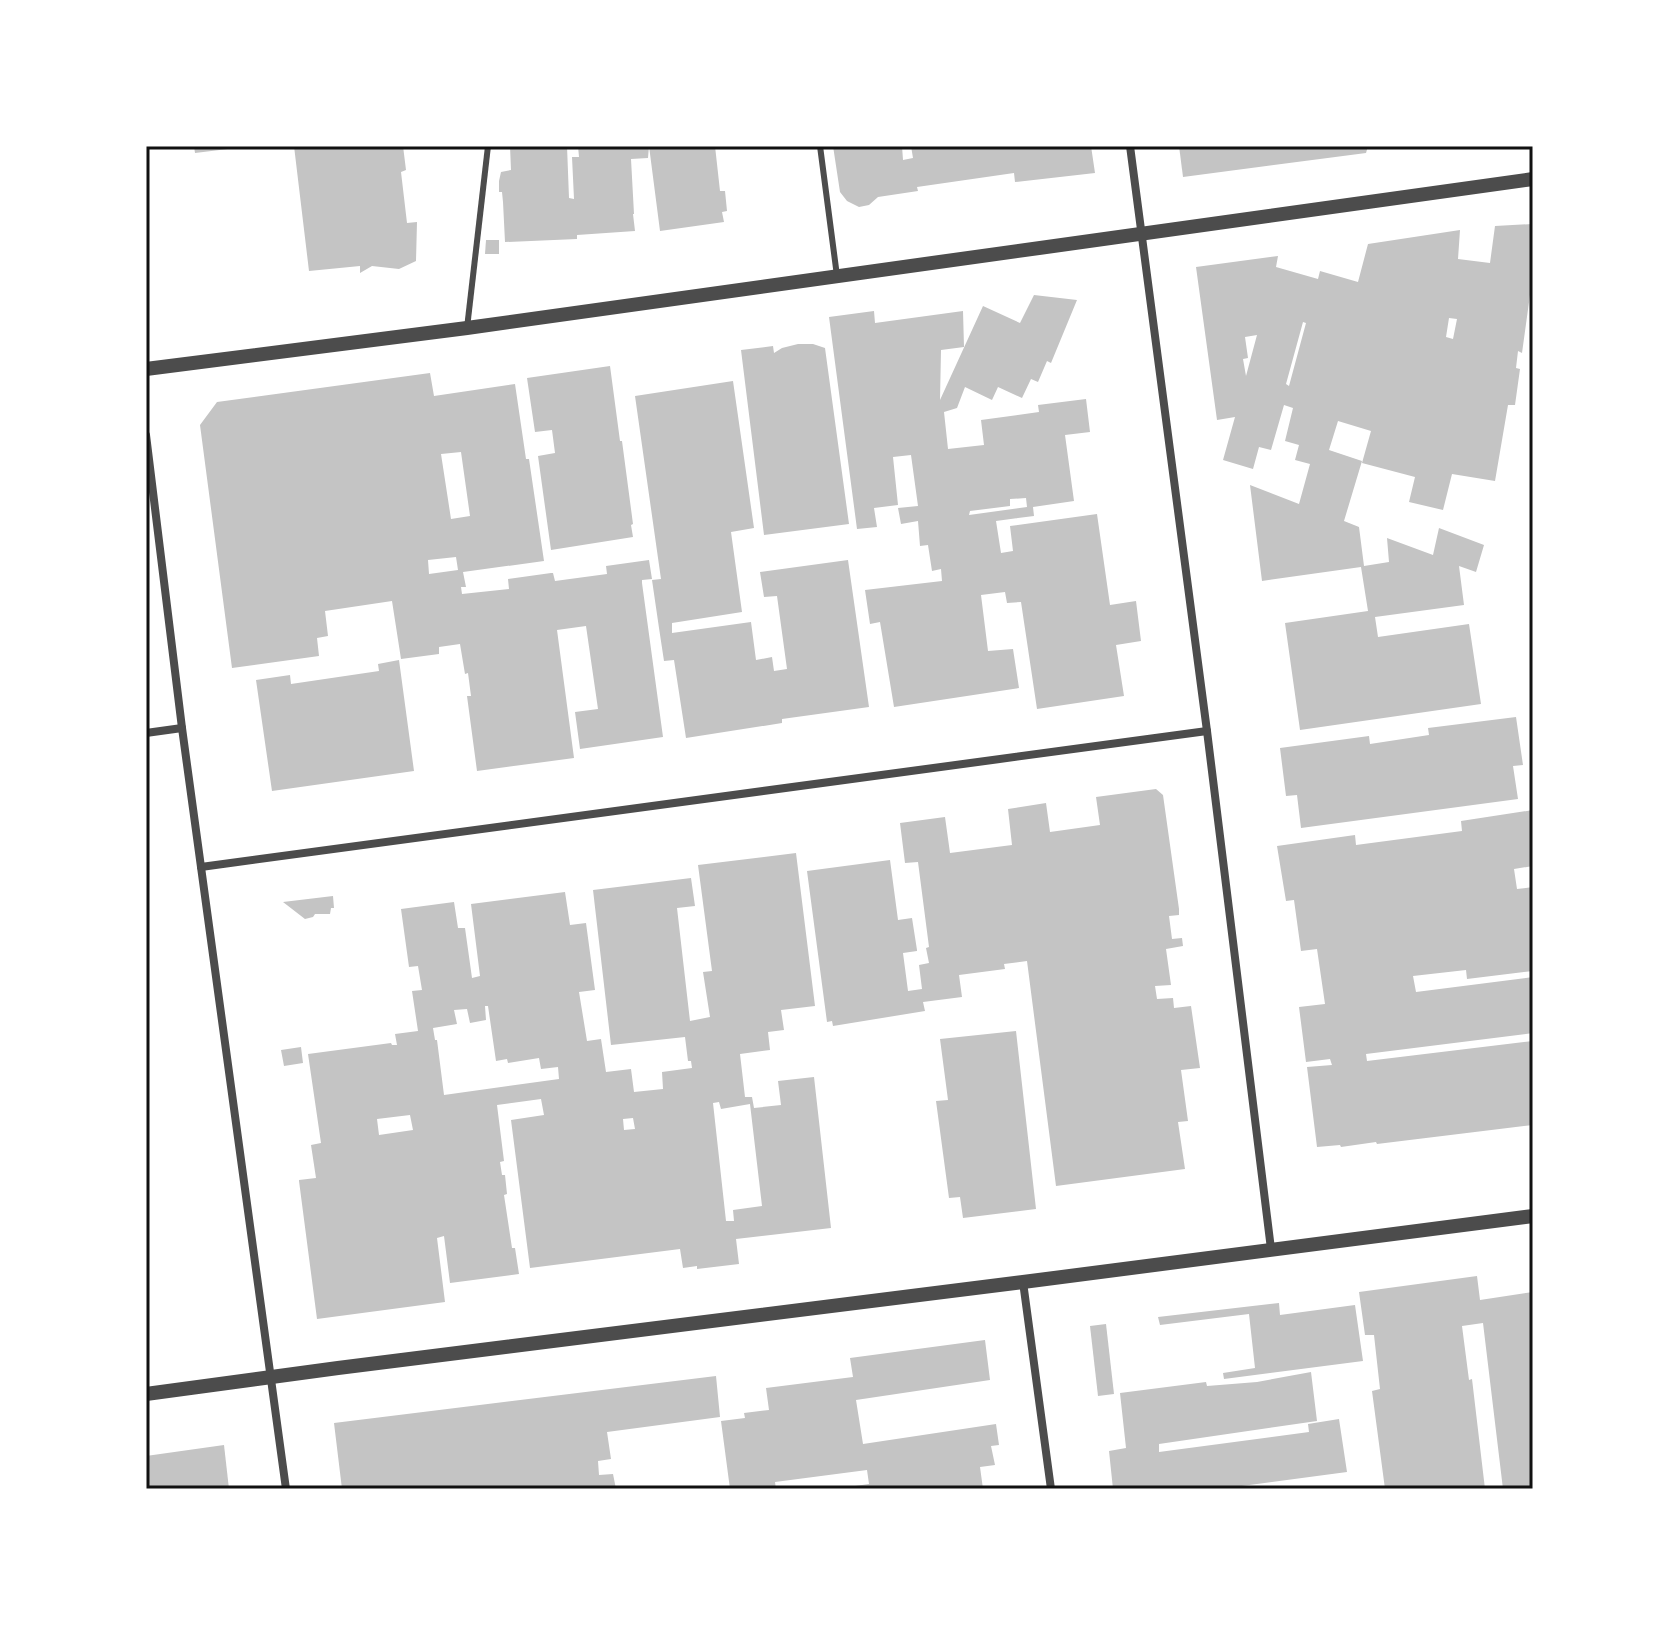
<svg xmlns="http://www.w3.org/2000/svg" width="1679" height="1635" font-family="Bitter,serif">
	<rect width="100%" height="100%" fill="#fff"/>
	<g fill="#c4c4c4" fill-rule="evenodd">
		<path d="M 194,146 L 236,146 L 236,148 L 195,153 Z"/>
		<path d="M 294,146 L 403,146 L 406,170 L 401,172 L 407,223 L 417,222 L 416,261 L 399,269 L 372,266 L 360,273 L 360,266 L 309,271 Z"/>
		<path d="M 510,146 L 567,146 L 569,198 L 574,199 L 572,157 L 579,157 L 578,146 L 649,146 L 648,158 L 631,159 L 634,214 L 633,214 L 635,231 L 577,235 L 577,239 L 505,242 L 503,202 L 502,192 L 499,192 L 499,181 L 501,172 L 511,170 Z"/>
		<path d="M 649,146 L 715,146 L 720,191 L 725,191 L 727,211 L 722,212 L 724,222 L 660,231 Z"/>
		<path d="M 833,146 L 902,146 L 903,160 L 913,158 L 911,146 L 1091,146 L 1095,173 L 1015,182 L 1014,173 L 917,187 L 918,191 L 878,197 L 869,205 L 859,207 L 847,201 L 840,192 Z"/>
		<path d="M 1179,146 L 1368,146 L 1366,153 L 1183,177 Z"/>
		<path d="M 1533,224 L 1533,273 L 1522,353 L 1518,351 L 1516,368 L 1520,369 L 1515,405 L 1508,405 L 1495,481 L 1452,474 L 1443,510 L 1409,502 L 1415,477 L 1362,463 L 1371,431 L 1338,421 L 1329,450 L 1362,461 L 1344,521 L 1359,527 L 1364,566 L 1389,562 L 1387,538 L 1433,555 L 1439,528 L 1484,545 L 1476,572 L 1459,566 L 1464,605 L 1375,617 L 1378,637 L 1469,624 L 1481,704 L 1300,730 L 1285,623 L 1368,611 L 1361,567 L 1262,581 L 1250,485 L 1299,504 L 1310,464 L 1295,460 L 1299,445 L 1285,441 L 1293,408 L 1284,405 L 1271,450 L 1259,447 L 1253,469 L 1223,460 L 1235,417 L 1217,420 L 1196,267 L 1278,256 L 1276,267 L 1318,279 L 1320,271 L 1358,282 L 1368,244 L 1460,230 L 1458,259 L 1490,263 L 1495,226 ZM 1449,318 L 1457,319 L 1453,339 L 1446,337 ZM 1303,322 L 1306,323 L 1289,386 L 1286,384 ZM 1257,335 L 1246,376 L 1243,359 L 1248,358 L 1245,337 Z"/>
		<path d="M 486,240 L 499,240 L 499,254 L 485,254 Z"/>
		<path d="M 1034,295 L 1077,300 L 1051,363 L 1047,361 L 1038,382 L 1031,379 L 1022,398 L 998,387 L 992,400 L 965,387 L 957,408 L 944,412 L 948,449 L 984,445 L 981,420 L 1039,412 L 1038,405 L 1086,399 L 1090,432 L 1065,435 L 1074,501 L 1033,507 L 1034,516 L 996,521 L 1001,553 L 1013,551 L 1010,526 L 1097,514 L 1110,605 L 1136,601 L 1141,641 L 1116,645 L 1124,696 L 1037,709 L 1021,602 L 1007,603 L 1005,592 L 981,595 L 988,651 L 1013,649 L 1019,688 L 894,707 L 880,622 L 870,624 L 865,590 L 942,581 L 941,569 L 932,571 L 928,545 L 920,546 L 918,521 L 901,524 L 898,508 L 918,506 L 911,455 L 893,457 L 898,505 L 874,508 L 877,527 L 857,529 L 829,317 L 874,311 L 875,323 L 963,311 L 964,347 L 941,350 L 940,400 L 983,306 L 1020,323 ZM 1026,498 L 1027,507 L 969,515 L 970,511 L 1010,506 L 1010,499 Z"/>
		<path d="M 798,344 L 813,344 L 825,348 L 849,524 L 764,535 L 741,350 L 773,346 L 774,353 L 782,348 Z"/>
		<path d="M 610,366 L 620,441 L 622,441 L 633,524 L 631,525 L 633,537 L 551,550 L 538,456 L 555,453 L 552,430 L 535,432 L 527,378 Z"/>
		<path d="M 430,373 L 434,396 L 515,384 L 526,459 L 529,459 L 544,561 L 463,572 L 466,587 L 461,587 L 462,594 L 509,589 L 508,579 L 551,573 L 553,573 L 555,581 L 607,574 L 606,566 L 649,560 L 652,579 L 642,580 L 642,583 L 663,737 L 580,749 L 575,712 L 598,709 L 586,626 L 557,630 L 574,758 L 477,771 L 467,696 L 471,696 L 468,673 L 465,674 L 460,644 L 439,647 L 439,654 L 401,659 L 392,601 L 325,611 L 328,636 L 317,638 L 319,656 L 232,668 L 200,425 L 217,402 ZM 461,452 L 470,516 L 451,519 L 441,454 ZM 456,557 L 458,570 L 429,574 L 428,560 Z"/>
		<path d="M 733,381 L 754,528 L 731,532 L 742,612 L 672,623 L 672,633 L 751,622 L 756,660 L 772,657 L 774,671 L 787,669 L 777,596 L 764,597 L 760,572 L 848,560 L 869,707 L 782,719 L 782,723 L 686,738 L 674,660 L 664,661 L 659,628 L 652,580 L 661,579 L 635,396 Z"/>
		<path d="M 399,660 L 414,771 L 272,791 L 256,680 L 290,675 L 291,684 L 379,671 L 378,664 Z"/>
		<path d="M 1516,717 L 1523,765 L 1513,766 L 1518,799 L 1301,828 L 1297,795 L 1286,796 L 1280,748 L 1369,736 L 1370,744 L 1429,735 L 1428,728 Z"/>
		<path d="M 1156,789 L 1163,795 L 1179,909 L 1179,915 L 1169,916 L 1172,939 L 1182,938 L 1183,946 L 1166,949 L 1171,985 L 1155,986 L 1157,999 L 1173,998 L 1174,1008 L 1191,1006 L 1200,1068 L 1181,1070 L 1188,1121 L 1178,1122 L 1185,1169 L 1056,1186 L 1027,961 L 1004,964 L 1005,969 L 959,975 L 962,997 L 923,1002 L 925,1011 L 833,1026 L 832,1021 L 827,1022 L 807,871 L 890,860 L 898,920 L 912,918 L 917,950 L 917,951 L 903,953 L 908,991 L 922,989 L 919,965 L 929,963 L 926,948 L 929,947 L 918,862 L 905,863 L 900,823 L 945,817 L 950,853 L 1012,845 L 1008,809 L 1046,803 L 1050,832 L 1100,825 L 1096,797 Z"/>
		<path d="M 1533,810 L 1533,866 L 1514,869 L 1517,889 L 1533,887 L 1533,971 L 1467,979 L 1466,970 L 1413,976 L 1416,992 L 1533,977 L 1533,1033 L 1366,1054 L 1367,1061 L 1533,1041 L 1533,1125 L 1377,1144 L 1376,1142 L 1341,1147 L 1340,1145 L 1317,1147 L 1307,1067 L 1332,1065 L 1330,1059 L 1306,1062 L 1299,1007 L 1325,1004 L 1317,949 L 1301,951 L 1294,900 L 1286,901 L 1277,846 L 1355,835 L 1356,845 L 1462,831 L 1461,821 Z"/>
		<path d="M 796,853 L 815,1006 L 781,1010 L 784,1030 L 768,1032 L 770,1050 L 740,1054 L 745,1097 L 752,1097 L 754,1108 L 781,1105 L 778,1081 L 814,1077 L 831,1228 L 736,1239 L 739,1264 L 697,1269 L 697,1266 L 683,1268 L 680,1249 L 530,1268 L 511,1120 L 544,1115 L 541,1099 L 497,1105 L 504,1161 L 500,1162 L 502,1175 L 505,1175 L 507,1194 L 504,1195 L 512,1248 L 515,1248 L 519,1274 L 450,1283 L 444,1236 L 437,1238 L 445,1302 L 317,1319 L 299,1181 L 299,1180 L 316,1178 L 311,1145 L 321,1143 L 308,1054 L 391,1043 L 392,1045 L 397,1045 L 395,1034 L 418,1031 L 412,991 L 422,990 L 418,966 L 409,967 L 401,909 L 454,902 L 458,928 L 465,928 L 472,978 L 480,976 L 471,904 L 565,892 L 570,925 L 586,923 L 595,990 L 579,992 L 587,1041 L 601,1039 L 606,1072 L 631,1069 L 634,1092 L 663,1089 L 662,1072 L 692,1068 L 691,1061 L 688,1061 L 685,1037 L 611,1045 L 593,890 L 691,878 L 695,906 L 677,908 L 690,1021 L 710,1017 L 703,972 L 712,971 L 698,865 ZM 485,1006 L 488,1006 L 496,1061 L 507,1059 L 508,1063 L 539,1058 L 541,1069 L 558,1067 L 559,1079 L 444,1095 L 437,1040 L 435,1040 L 433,1028 L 457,1024 L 454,1010 L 467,1009 L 470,1023 L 486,1020 ZM 719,1102 L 721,1109 L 750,1104 L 762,1206 L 733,1210 L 734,1221 L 726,1221 L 713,1103 ZM 410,1115 L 413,1130 L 379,1135 L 377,1119 ZM 633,1118 L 635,1129 L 624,1130 L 623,1119 Z"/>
		<path d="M 333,896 L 334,908 L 331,908 L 330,914 L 315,914 L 313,917 L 305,919 L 283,902 Z"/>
		<path d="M 1016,1031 L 1036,1209 L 963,1218 L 960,1197 L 949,1198 L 936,1101 L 948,1100 L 940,1039 Z"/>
		<path d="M 301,1047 L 303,1063 L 284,1066 L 281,1050 Z"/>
		<path d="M 1477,1276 L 1480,1300 L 1533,1292 L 1533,1489 L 1503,1489 L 1483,1323 L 1462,1326 L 1469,1380 L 1472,1379 L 1485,1489 L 1385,1489 L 1372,1391 L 1380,1389 L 1374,1335 L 1365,1335 L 1359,1292 Z"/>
		<path d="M 1279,1303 L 1280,1315 L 1355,1305 L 1363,1361 L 1224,1379 L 1223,1373 L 1255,1368 L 1249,1314 L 1160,1325 L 1158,1317 Z"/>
		<path d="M 1106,1324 L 1114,1394 L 1098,1396 L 1090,1326 Z"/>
		<path d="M 985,1340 L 990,1380 L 856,1400 L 863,1444 L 996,1424 L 999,1445 L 991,1446 L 995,1465 L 980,1467 L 983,1489 L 848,1489 L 848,1487 L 869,1484 L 867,1470 L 775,1482 L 776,1489 L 730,1489 L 721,1421 L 745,1418 L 744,1413 L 769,1410 L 766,1388 L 853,1377 L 850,1358 Z"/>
		<path d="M 1311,1372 L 1317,1421 L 1159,1444 L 1159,1452 L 1309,1432 L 1308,1424 L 1339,1419 L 1347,1472 L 1219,1489 L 1113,1489 L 1109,1451 L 1126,1448 L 1120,1393 L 1206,1382 L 1207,1386 L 1257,1382 Z"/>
		<path d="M 716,1376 L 720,1417 L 607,1432 L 611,1459 L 598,1461 L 599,1475 L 613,1474 L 616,1489 L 342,1489 L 334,1423 Z"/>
		<path d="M 224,1445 L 229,1489 L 146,1489 L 146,1456 Z"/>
	</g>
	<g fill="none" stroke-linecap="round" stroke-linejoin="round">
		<g stroke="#4c4c4c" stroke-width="6">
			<path d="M 820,146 L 837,276"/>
			<path d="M 467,328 L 488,146"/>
		</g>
		<g stroke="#4c4c4c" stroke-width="8">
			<path d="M 1130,146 L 1207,731 L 1271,1249"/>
			<path d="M 146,435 L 182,728 L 286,1489"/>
			<path d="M 146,733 L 182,728"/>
			<path d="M 201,867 L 1207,731"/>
			<path d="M 1023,1282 L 1051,1489"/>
		</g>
		<g stroke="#4c4c4c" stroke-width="14">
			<path d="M 146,369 L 467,328 L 1533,179"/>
			<path d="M 146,1394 L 338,1368 L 1023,1282 L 1533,1216"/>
		</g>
	</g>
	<rect width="1679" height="1635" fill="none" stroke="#ffffff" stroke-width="296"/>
	<rect x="148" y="148" width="1383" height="1339" fill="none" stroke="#111" stroke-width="3"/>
</svg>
